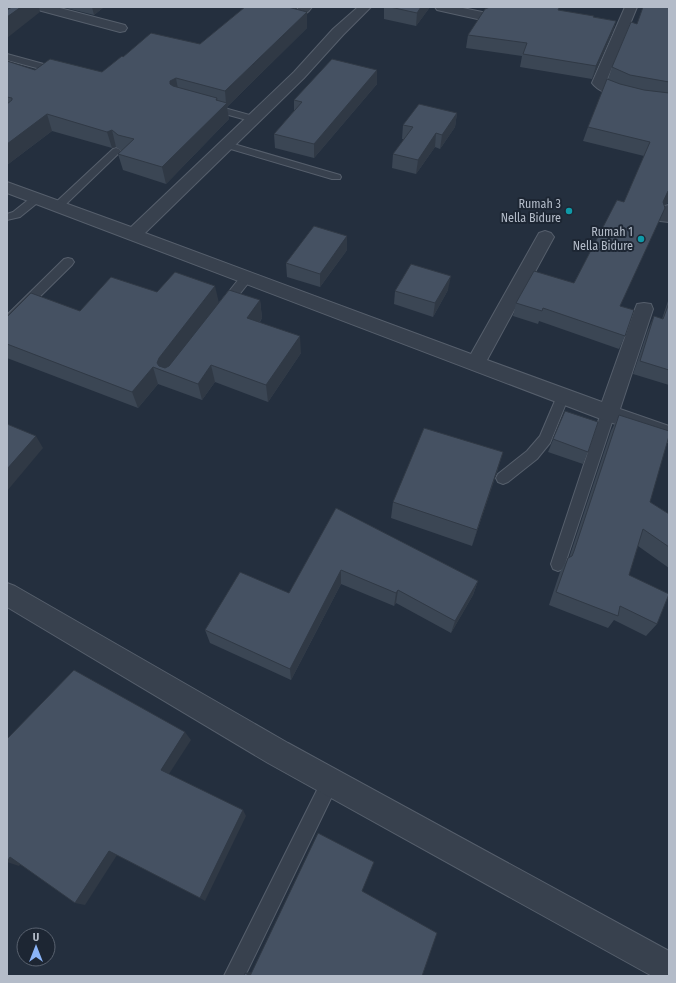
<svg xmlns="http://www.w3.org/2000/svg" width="676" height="983" font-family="'Fira Sans Condensed',sans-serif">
	<rect width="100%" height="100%" fill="#242f3e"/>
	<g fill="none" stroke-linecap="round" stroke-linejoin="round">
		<defs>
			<g id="lane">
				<path d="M 7,54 L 62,69 L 63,71 L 59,74 L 7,60 Z"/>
				<path d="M 210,104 L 257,117 L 259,119 L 254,122 L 207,109 L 205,107 Z"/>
				<path d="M 227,142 L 340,175 L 341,177 L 340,179 L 332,179 L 224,147 L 222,145 L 224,143 Z"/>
				<path d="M 116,148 L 119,149 L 121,151 L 119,153 L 63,207 L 55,207 L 54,205 L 55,203 L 113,149 Z"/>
				<path d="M 37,195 L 41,196 L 42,198 L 41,200 L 20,217 L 7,220 L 7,214 L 13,212 L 33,196 Z"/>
				<path d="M 68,258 L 72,259 L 74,262 L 72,265 L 11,325 L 7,326 L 7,315 L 64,259 Z"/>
				<path d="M 246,274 L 250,275 L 252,278 L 250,281 L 227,310 L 223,311 L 219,310 L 217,307 L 219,304 L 242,275 Z"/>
				<path d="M 563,391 L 568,393 L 569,396 L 550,443 L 537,459 L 508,482 L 503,484 L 498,482 L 496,478 L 498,474 L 527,451 L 540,436 L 557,396 L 558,393 Z"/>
				<path d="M 608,408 L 613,409 L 615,413 L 565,564 L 563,569 L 558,571 L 553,569 L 551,564 L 601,413 L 603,409 Z"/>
				<path d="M 330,773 L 336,776 L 339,782 L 336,788 L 245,976 L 224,976 L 324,776 Z"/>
			</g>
			<g id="street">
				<path d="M 36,7 L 56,7 L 125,25 L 127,28 L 125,31 L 120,32 L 38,10 Z"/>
				<path d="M 299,7 L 312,7 C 308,13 305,15 298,14 L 296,11 Z"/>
				<path d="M 358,7 L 371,7 L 343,35 L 304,78 L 145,233 L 471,354 L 539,233 L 545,231 L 551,233 L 554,237 L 487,360 L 602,402 L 635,309 L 637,304 L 644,303 L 651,304 L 653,309 L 620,409 L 669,426 L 669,442 L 601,419 L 7,193 L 7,182 L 131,227 L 294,72 L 333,29 Z"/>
				<path d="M 435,7 L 458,7 L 487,13 L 488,16 L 487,19 L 482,20 L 437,10 Z"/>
				<path d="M 625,7 L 637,7 L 606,82 L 625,90 L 669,98 L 669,106 C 650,104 603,99 592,83 Z"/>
				<path d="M 669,205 L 669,222 L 660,221 L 658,217 L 663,206 Z"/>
				<path d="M 7,583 L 15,586 L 288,743 L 669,951 L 669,976 L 652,976 L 268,763 L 7,607 Z"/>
			</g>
		</defs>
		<use href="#lane" stroke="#565f6c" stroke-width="2"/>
		<use href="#street" stroke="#565f6c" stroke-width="2"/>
		<use href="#lane" fill="#38414e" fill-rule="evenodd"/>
		<use href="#street" fill="#38414e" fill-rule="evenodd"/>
	</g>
	<g fill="#3b4654">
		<path d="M 62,7 L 104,7 L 94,15 Z"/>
		<path d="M 245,7 L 290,7 L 307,12 L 307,28 L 227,107 L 229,119 L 166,184 L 123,170 L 118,154 L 122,151 L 116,147 L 112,148 L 52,131 L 7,165 L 7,61 L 35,70 L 102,72 L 123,57 L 200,44 Z"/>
		<path d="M 384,7 L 430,7 L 416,26 L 384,19 Z"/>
		<path d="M 669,7 L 669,199 L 667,204 L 663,205 L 665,208 L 620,306 L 625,336 L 619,349 L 539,321 L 538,324 L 513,316 L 516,303 L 574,283 L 624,202 L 644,156 L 583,141 L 588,127 L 608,80 L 612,67 L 637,24 Z"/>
		<path d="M 558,10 L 616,21 L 612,34 L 592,79 L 520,67 L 522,56 L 466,48 L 468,35 Z"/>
		<path d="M 377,70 L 377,84 L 314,158 L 275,148 L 274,134 L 294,111 L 294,100 Z"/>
		<path d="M 457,113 L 455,127 L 440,149 L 435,147 L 416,174 L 392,168 L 393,154 L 404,139 L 402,139 L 403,125 Z"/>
		<path d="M 347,250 L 320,287 L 287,277 L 286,263 Z"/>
		<path d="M 448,290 L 433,317 L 394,304 L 395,291 Z"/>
		<path d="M 157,292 L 218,303 L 260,300 L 262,318 L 260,322 L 301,353 L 268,402 L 215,382 L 202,400 L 158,384 L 138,408 L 7,358 L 7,317 L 80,311 Z"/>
		<path d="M 669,298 L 669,385 L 633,374 L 648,330 L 654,316 L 662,319 Z"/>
		<path d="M 565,411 L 588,452 L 583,464 L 548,452 Z"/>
		<path d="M 619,415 L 650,502 L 669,514 L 669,568 L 638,546 L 629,575 L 657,624 L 646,636 L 614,620 L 608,628 L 549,605 L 560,572 L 568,558 L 569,558 L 611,431 Z"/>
		<path d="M 498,469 L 472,546 L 391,518 L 393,502 Z"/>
		<path d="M 336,508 L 478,581 L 473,595 L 451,633 L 396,603 L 394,606 L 341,584 L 291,680 L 210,643 L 205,630 L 289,593 Z"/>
	</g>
	<g fill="#303945">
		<path d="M 7,7 L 19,7 L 7,14 Z"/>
		<path d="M 21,7 L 39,7 L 40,12 L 7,38 L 7,17 Z"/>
		<path d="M 92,7 L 104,7 L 94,15 Z"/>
		<path d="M 421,7 L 430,7 L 416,26 L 417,13 Z"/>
		<path d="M 307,12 L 307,28 L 227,107 L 229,119 L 166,184 L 162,167 L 217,98 L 219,110 L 226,103 L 225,91 Z"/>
		<path d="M 616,21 L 612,34 L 592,79 L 596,66 Z"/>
		<path d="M 377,70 L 377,84 L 314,158 L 314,144 Z"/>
		<path d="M 176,78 L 179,95 L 170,84 L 170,81 Z"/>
		<path d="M 457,113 L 455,127 L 440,149 L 442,135 Z"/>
		<path d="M 47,114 L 52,131 L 7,165 L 7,144 Z"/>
		<path d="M 112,130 L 116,147 L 112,148 L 107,132 Z"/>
		<path d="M 436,133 L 435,147 L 416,174 L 418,160 Z"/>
		<path d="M 668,191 L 669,191 L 669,199 L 667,204 L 662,205 L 657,216 Z"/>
		<path d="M 347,236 L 347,250 L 320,287 L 320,274 Z"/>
		<path d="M 451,276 L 448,290 L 433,317 L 435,303 Z"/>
		<path d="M 215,286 L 219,303 L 166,372 L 158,369 L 157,363 L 159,358 Z"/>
		<path d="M 260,300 L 262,318 L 250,335 L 247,318 Z"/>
		<path d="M 300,336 L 301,353 L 268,402 L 266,385 Z"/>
		<path d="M 211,365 L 215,382 L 202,400 L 198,384 Z"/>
		<path d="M 153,367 L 158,384 L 138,408 L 132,392 Z"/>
		<path d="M 36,436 L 43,448 L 7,491 L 7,469 Z"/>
		<path d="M 503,452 L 498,469 L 472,546 L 477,530 Z"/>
		<path d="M 341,570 L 341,584 L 291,680 L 290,669 Z"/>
		<path d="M 478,581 L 473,595 L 451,633 L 455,621 Z"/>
		<path d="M 398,590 L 396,603 L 394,606 L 396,593 Z"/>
		<path d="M 185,732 L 191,740 L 167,777 L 161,770 Z"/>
		<path d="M 243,810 L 246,816 L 205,901 L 200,898 Z"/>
		<path d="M 109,851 L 117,855 L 85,905 L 75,903 Z"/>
		<path d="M 10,857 L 22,862 L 19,866 L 7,862 Z"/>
		<path d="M 250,972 L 255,976 L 250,976 L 245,973 Z"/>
	</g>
	<g fill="#455162" stroke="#303945">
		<path d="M 12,7 L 21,7 L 7,17 L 7,10 Z"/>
		<path d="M 245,7 L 288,7 L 307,12 L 225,91 L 176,78 L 170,81 L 170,84 L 173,86 L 217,98 L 216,100 L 227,103 L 162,167 L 118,154 L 134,139 L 118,135 L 112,130 L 107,132 L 47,114 L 7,144 L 7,104 L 12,100 L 12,98 L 7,97 L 7,61 L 35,70 L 50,59 L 102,72 L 122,56 L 123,57 L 151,33 L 200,44 Z"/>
		<path d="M 390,7 L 421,7 L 417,13 Z"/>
		<path d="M 490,7 L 559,7 L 558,10 L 594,16 L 593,17 L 616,21 L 596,66 L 523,54 L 527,43 L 468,35 L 485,9 Z"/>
		<path d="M 643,7 L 669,7 L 669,82 L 630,75 L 612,67 L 631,22 L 637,24 Z"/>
		<path d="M 332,59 L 377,70 L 314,144 L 274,134 L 302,102 L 294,100 Z"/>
		<path d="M 607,79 L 620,84 L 644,90 L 669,93 L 669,191 L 668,191 L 663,202 L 665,208 L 620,306 L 634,310 L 625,336 L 543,308 L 542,311 L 516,303 L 534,271 L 574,283 L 617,200 L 624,202 L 650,142 L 588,127 Z"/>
		<path d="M 419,104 L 457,113 L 442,135 L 436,133 L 418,160 L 393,154 L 413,127 L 403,125 Z"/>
		<path d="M 314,226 L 347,236 L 320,274 L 286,263 Z"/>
		<path d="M 411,264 L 451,276 L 435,303 L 395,291 Z"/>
		<path d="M 175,272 L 215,286 L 159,358 L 157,363 L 159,366 L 165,368 L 169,366 L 229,290 L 260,300 L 247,318 L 300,336 L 266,385 L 211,365 L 198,384 L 153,367 L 132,392 L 7,344 L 7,317 L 31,293 L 80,311 L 111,277 L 157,292 Z"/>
		<path d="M 669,303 L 669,370 L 640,361 L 654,316 L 663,319 Z"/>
		<path d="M 565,411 L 598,422 L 588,452 L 553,439 Z"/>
		<path d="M 619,415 L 669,431 L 669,436 L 650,502 L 669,514 L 669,547 L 643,529 L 629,575 L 669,594 L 657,624 L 620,606 L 618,616 L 556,592 L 568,558 L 572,556 L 574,551 Z"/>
		<path d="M 7,424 L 36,436 L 7,469 Z"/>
		<path d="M 424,428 L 503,452 L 477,530 L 393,502 Z"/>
		<path d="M 336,508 L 478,581 L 455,621 L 398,590 L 396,593 L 341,570 L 290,669 L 205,630 L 240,572 L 289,593 Z"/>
		<path d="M 74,670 L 185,732 L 161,770 L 243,810 L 200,898 L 109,851 L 75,903 L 10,857 L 7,862 L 7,739 Z"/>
		<path d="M 318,833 L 374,862 L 362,891 L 437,933 L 422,976 L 250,976 Z"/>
		<path d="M 245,973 L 250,976 L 244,976 Z"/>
	</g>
	<g fill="#0f9aa8" stroke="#1d2633" stroke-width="1.5">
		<circle cx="569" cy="211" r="4"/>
		<circle cx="641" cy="239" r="4"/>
	</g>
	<g text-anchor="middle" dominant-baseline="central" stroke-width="4" stroke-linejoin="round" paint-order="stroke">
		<g font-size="12" fill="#b4bcc9" stroke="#1d2633" text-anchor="end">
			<text x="561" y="204">Rumah 3<tspan x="561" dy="14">Nella Bidure</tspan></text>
			<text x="633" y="232">Rumah 1<tspan x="633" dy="14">Nella Bidure</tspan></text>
		</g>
	</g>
	<rect width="676" height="983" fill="none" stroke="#b4bcc9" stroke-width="16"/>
	<g transform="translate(36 947)"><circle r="19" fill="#1d2633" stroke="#59626f"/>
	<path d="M0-3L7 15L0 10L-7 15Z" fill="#8ab4f8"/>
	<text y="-6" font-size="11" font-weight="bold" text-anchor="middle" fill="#b4bcc9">U</text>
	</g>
</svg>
